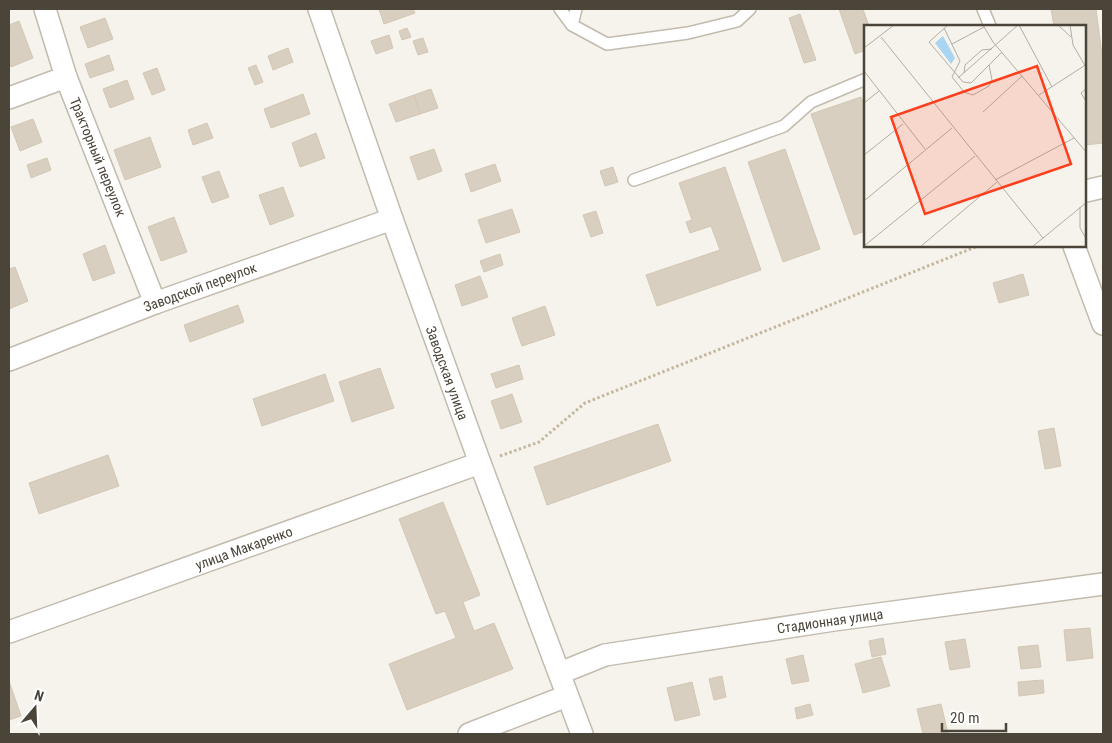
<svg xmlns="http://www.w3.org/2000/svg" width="1112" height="743" font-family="'Roboto Condensed',sans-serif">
	<rect width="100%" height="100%" fill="#f6f3ec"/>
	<g fill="#d8cfc1" stroke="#d3c7b4">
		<path d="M 379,9 L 413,9 L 415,13 L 384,24 Z"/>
		<path d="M 839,9 L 863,9 L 869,26 L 866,26 L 866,50 L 855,54 Z"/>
		<path d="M 1051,9 L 1096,9 L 1103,62 L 1103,143 L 1086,145 L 1086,26 L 1054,26 Z"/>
		<path d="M 800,14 L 816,60 L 804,63 L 789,18 Z"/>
		<path d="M 105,18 L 113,39 L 88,48 L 80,27 Z"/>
		<path d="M 19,21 L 33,58 L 11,67 L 9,61 L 9,25 Z"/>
		<path d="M 407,28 L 411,37 L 402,40 L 399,31 Z"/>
		<path d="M 389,35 L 393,48 L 376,54 L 371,41 Z"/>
		<path d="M 423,38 L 428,52 L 418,55 L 413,41 Z"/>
		<path d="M 288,48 L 293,62 L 273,70 L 268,56 Z"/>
		<path d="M 109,55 L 114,70 L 90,78 L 85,64 Z"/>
		<path d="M 256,65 L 263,82 L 255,85 L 248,68 Z"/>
		<path d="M 157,68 L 165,90 L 152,95 L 143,73 Z"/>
		<path d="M 127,80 L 134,99 L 110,108 L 103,89 Z"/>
		<path d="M 431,89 L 438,108 L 420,114 L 414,95 Z"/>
		<path d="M 303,94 L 310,114 L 271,128 L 264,109 Z"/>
		<path d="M 414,95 L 420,114 L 396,122 L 389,104 Z"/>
		<path d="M 861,97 L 866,109 L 866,231 L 854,235 L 811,114 Z"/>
		<path d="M 33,119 L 42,142 L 20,151 L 11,127 Z"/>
		<path d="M 207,123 L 213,138 L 193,145 L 188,130 Z"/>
		<path d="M 316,133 L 325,158 L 300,167 L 292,143 Z"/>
		<path d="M 150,137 L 161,167 L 125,180 L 114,150 Z"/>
		<path d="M 434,149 L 442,171 L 418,180 L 410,157 Z"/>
		<path d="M 785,149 L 820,249 L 783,262 L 748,162 Z"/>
		<path d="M 47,158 L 51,170 L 31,178 L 27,165 Z"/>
		<path d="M 495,164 L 501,181 L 471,192 L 465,174 Z"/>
		<path d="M 613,167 L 618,182 L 605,186 L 600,171 Z"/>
		<path d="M 725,167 L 761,270 L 657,306 L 646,275 L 720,250 L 711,226 L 690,233 L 686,222 L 692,220 L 679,183 Z"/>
		<path d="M 219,171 L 229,197 L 212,203 L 202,177 Z"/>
		<path d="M 283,187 L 294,216 L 270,225 L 259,195 Z"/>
		<path d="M 512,209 L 520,232 L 486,243 L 478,220 Z"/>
		<path d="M 596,211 L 603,233 L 591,237 L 583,215 Z"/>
		<path d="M 174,217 L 187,252 L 161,261 L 148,227 Z"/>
		<path d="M 105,245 L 115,273 L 93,281 L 83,254 Z"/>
		<path d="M 500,254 L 503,265 L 484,272 L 480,261 Z"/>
		<path d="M 15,267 L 28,301 L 9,309 L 9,269 Z"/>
		<path d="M 1023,274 L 1029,295 L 999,303 L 993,283 Z"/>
		<path d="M 480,276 L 488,297 L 462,306 L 455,285 Z"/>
		<path d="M 238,305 L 244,322 L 190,342 L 184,325 Z"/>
		<path d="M 545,306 L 555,335 L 522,346 L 512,318 Z"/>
		<path d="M 519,365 L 523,379 L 496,388 L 491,374 Z"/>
		<path d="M 380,368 L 394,408 L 352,422 L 339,382 Z"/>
		<path d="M 325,374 L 334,401 L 262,426 L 253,399 Z"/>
		<path d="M 512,394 L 522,422 L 501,429 L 491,401 Z"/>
		<path d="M 658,424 L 671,461 L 547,505 L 534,467 Z"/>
		<path d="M 1054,428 L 1061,466 L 1045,469 L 1038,431 Z"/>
		<path d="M 108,455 L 119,486 L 39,514 L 29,483 Z"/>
		<path d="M 443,502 L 480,595 L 463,602 L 474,631 L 494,623 L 513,669 L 407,710 L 389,664 L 456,638 L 445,611 L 436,614 L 399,519 Z"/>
		<path d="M 1090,628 L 1093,658 L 1067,661 L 1064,630 Z"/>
		<path d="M 883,638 L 886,654 L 872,657 L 869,641 Z"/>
		<path d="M 965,639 L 970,667 L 950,670 L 945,642 Z"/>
		<path d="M 1038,645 L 1041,667 L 1021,669 L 1018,647 Z"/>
		<path d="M 803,655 L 809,681 L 792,684 L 786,659 Z"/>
		<path d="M 881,657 L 890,686 L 863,693 L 855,664 Z"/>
		<path d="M 722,676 L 726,697 L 714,700 L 709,679 Z"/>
		<path d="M 1043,680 L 1044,693 L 1019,696 L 1018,682 Z"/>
		<path d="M 9,681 L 21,716 L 9,720 Z"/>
		<path d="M 692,682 L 700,715 L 675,721 L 667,688 Z"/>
		<path d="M 810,704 L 813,715 L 797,719 L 795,708 Z"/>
		<path d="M 941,704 L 948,734 L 923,734 L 917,709 Z"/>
	</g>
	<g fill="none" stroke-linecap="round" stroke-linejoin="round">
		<defs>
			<g id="service">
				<path d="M 560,9 L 572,25 L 607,44 L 688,33 L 737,21 L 750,9"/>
				<path d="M 983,9 L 990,26"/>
				<path d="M 572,25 L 576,9"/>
				<path d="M 634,180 L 784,126 L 811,102 L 866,79"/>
			</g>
			<g id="minor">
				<path d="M 45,9 L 66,77 L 155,303"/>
				<path d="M 319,9 L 392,219 L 480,463 L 582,734"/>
				<path d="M 9,98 L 66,77"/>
				<path d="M 1086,191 L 1103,187"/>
				<path d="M 1074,246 L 1103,324"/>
				<path d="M 9,360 L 155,303 L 392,219"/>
				<path d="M 9,632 L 480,463"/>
				<path d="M 560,673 L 605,655 L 834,620 L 1103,584"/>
				<path d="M 469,734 L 567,696"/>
			</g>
		</defs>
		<use href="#service" stroke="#c2bbae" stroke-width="14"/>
		<use href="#minor" stroke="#c2bbae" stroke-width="24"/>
		<path stroke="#c4b79f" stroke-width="3" stroke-dasharray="2.5 2.5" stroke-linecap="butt" d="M 500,456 L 539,442 L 585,403 L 978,246"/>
		<use href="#service" stroke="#fff" stroke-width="11"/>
		<use href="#minor" stroke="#fff" stroke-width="21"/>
	</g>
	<g text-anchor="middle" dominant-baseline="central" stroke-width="4" stroke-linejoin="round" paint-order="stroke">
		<g font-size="14" fill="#4b4439" stroke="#fff">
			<text transform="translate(98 157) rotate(68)">Тракторный переулок</text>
			<text transform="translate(200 287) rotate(-20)">Заводской переулок</text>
			<text transform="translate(447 373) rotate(70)">Заводская улица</text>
			<text transform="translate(244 548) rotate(-20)">улица Макаренко</text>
			<text transform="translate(830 621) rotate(-8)">Стадионная улица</text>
		</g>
	</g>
	<g transform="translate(864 25)">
		<rect width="222" height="222" fill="#f6f3ec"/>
		<path d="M 79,11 L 91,33 L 87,39 L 71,18 Z" fill="#a9d4f2"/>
		<path fill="none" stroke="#b2ada4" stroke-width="1" d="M 84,0 L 65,17 L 99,57 L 107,58 L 138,27M 119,0 L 129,17 L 223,128M 155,0 L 188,62M 194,0 L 207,12M 206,0 L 209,20 L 223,44M 80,3 L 96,36 L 88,52 L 100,67 L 109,70 L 125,61 L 128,55 L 125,40M 17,12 L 179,213M 88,19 L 120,2M 0,23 L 30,0M 0,46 L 61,124M 100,48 L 101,40 L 118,25 L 128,24M 94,53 L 154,0M 223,63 L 217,68 L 223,78M 175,70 L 223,39M 0,78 L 15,66M 119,87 L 158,51M 0,130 L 39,99M 131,155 L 210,113M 0,176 L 88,103M 216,182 L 216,203 L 223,215M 0,221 L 111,131M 56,222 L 133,157M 168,222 L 223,177"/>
		<path fill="#fc3f1d" fill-opacity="0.15" stroke="#fc3f1d" stroke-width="2.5" d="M 173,41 L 207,139 L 61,189 L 27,92 Z"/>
		<rect width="222" height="222" fill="none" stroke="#4b4439" stroke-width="2.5"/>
	</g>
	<rect width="1112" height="743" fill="none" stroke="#4b4439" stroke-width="20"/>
	<g transform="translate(35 708) rotate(19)" stroke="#ffffff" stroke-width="4" paint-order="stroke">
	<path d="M0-4L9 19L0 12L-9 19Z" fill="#4b4439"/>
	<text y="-8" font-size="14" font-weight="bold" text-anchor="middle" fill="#4b4439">N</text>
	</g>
	<path d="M942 723v8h64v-8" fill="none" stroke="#4b4439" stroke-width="2.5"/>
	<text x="950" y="723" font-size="15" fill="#4b4439" stroke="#ffffff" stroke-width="4" paint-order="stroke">20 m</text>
</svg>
